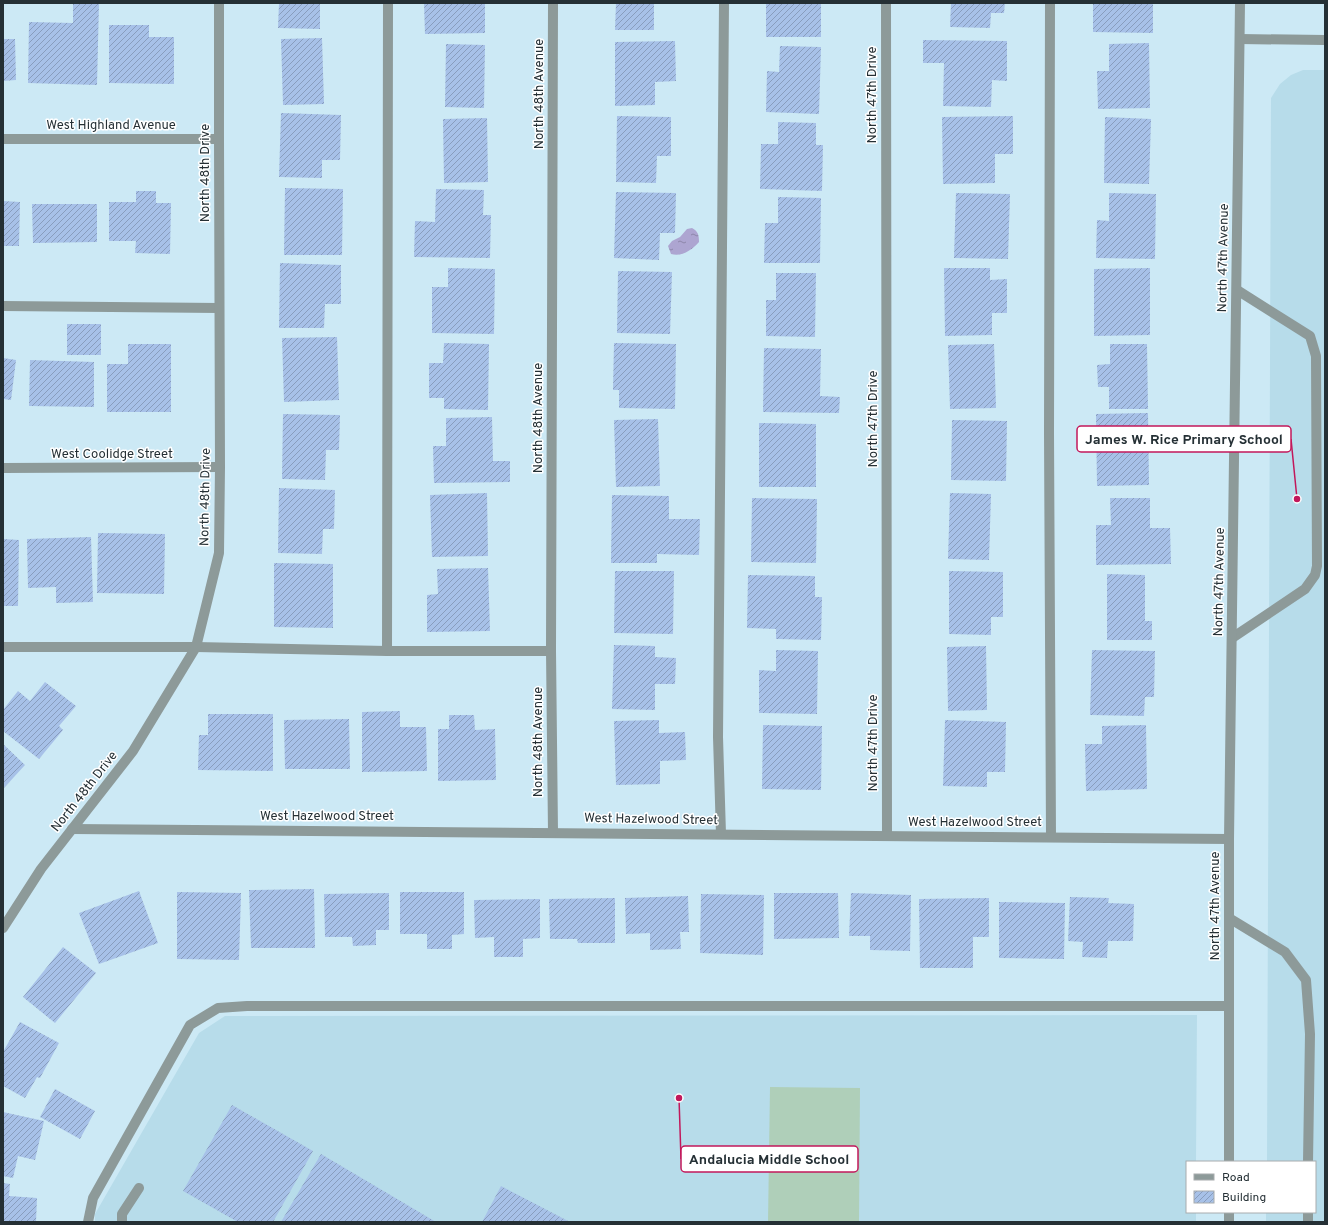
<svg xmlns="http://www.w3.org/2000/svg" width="1328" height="1225" font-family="Overpass,sans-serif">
	<defs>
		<pattern id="water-ripples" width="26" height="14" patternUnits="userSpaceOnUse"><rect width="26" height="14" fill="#ada5d1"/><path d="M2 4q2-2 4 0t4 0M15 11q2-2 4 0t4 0" fill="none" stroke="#8d87aa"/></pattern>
		<pattern id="building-hatch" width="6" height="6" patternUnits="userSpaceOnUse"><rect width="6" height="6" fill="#a7c1e8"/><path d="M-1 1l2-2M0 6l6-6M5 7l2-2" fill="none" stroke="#889dbd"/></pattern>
	</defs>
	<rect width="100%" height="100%" fill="#cce9f5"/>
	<g fill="#b7dcea">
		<path d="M 1303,70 L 1325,70 L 1325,1222 L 1266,1222 L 1266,1212 L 1315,1212 L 1315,1162 L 1267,1162 L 1271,98 L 1280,84 L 1291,75 Z"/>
		<path d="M 1197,1015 L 1196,1162 L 1187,1162 L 1187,1212 L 1196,1212 L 1196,1222 L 95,1222 L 95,1214 L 199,1033 L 225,1016 Z"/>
	</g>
	<path fill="#afcfb9" d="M 770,1087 L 860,1088 L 859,1222 L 768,1222 Z"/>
	<path fill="url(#water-ripples)" d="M 692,228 C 698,231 699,235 699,242 C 692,250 682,257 671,254 L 668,246 L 672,241 L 680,237 L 687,229 Z"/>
	<g fill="url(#building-hatch)">
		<path d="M 73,3 L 99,3 L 97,85 L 28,83 L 29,22 L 73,23 Z"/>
		<path d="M 279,3 L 320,3 L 320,29 L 278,28 Z"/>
		<path d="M 424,3 L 485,3 L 485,33 L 425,34 Z"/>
		<path d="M 616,3 L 654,3 L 654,30 L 615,30 Z"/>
		<rect x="766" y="3" width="55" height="34"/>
		<path d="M 951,3 L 1005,3 L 1004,13 L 991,13 L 990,28 L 950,27 Z"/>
		<path d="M 1093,3 L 1153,3 L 1153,33 L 1093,32 Z"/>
		<path d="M 109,25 L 149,25 L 149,37 L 174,37 L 174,84 L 109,83 Z"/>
		<path d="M 322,38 L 324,104 L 283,105 L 281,39 Z"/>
		<path d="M 3,39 L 15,39 L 16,80 L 3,81 Z"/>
		<path d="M 923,40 L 1007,41 L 1007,81 L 992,80 L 991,107 L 943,106 L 944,63 L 923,63 Z"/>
		<path d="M 675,41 L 676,81 L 655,82 L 655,105 L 615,106 L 615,42 Z"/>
		<path d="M 1149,43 L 1150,108 L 1098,109 L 1097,71 L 1109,71 L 1109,44 Z"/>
		<path d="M 446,44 L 485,45 L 484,108 L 445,107 Z"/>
		<path d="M 780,46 L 821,47 L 819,114 L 766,112 L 767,71 L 779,72 Z"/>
		<path d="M 281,113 L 341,115 L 340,160 L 322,160 L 322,178 L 279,177 Z"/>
		<path d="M 617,116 L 671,117 L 671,156 L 657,156 L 656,183 L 616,182 Z"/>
		<path d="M 1013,116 L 1013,154 L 995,154 L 995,183 L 943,184 L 942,117 Z"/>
		<path d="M 1105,117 L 1151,119 L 1149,184 L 1104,183 Z"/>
		<path d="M 487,118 L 488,182 L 444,183 L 443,119 Z"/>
		<path d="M 778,122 L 816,123 L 816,145 L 823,145 L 822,191 L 760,189 L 761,144 L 778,144 Z"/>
		<path d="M 285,188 L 343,189 L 342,255 L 284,255 Z"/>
		<path d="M 436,189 L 484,190 L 483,215 L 491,215 L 490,258 L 414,257 L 415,221 L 435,222 Z"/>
		<path d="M 136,191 L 156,191 L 156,203 L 171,203 L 170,254 L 135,253 L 136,241 L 109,241 L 109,202 L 136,202 Z"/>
		<path d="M 616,192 L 676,193 L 675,233 L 660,233 L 659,260 L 614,258 Z"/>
		<path d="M 956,193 L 1010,194 L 1008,259 L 954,258 Z"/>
		<path d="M 1109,193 L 1156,194 L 1155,259 L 1096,258 L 1097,220 L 1109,221 Z"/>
		<path d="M 778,197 L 821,198 L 820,263 L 764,263 L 765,223 L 778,223 Z"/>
		<path d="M 3,201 L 20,202 L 19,246 L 3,246 Z"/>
		<path d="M 32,204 L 97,204 L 97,242 L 33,243 Z"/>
		<path d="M 280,263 L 341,265 L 341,304 L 325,304 L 324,328 L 279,328 Z"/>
		<path d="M 448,268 L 495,269 L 494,334 L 432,333 L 432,287 L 448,287 Z"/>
		<path d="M 944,268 L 990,268 L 990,280 L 1007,279 L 1007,313 L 992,313 L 992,335 L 945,336 Z"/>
		<path d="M 1150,268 L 1150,335 L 1094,336 L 1094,269 Z"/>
		<path d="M 618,271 L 672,272 L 670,334 L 617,333 Z"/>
		<path d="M 776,273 L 816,273 L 815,337 L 766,336 L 766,300 L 776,300 Z"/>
		<rect x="67" y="324" width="34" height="31"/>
		<path d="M 337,337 L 339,400 L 284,402 L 282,338 Z"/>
		<path d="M 444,343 L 489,344 L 488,410 L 444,409 L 444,398 L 429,398 L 429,363 L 443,363 Z"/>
		<path d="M 614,343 L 676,344 L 675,409 L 619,408 L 619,390 L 613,390 Z"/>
		<path d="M 128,344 L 171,344 L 171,412 L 107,412 L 107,364 L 128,364 Z"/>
		<path d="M 994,344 L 996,408 L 950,409 L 948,345 Z"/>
		<path d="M 1110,344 L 1147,344 L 1148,409 L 1109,409 L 1109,387 L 1098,387 L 1097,365 L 1110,364 Z"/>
		<path d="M 764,348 L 821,349 L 820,396 L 840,397 L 839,413 L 763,412 Z"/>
		<path d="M 3,358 L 16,360 L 11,400 L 3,399 Z"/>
		<path d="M 30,360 L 94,362 L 94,407 L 29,406 Z"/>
		<path d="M 1148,413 L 1149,485 L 1097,486 L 1096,414 Z"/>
		<path d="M 283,414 L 340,415 L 339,450 L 326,450 L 325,480 L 282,479 Z"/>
		<path d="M 492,417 L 493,461 L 510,461 L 510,482 L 434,483 L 433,446 L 446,446 L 446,418 Z"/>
		<path d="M 658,419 L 660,486 L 616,487 L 614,420 Z"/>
		<path d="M 952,420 L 1007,421 L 1006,481 L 951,480 Z"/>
		<path d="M 759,423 L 816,424 L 816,487 L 759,487 Z"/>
		<path d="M 279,488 L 335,490 L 334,529 L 323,529 L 322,554 L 278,553 Z"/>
		<path d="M 487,493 L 488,556 L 432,557 L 430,495 Z"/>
		<path d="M 950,493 L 991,494 L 989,560 L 948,559 Z"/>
		<path d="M 612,495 L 669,496 L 669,519 L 700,519 L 699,555 L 657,554 L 657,563 L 611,563 Z"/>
		<path d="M 752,498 L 817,499 L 816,563 L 751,562 Z"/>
		<path d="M 1110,498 L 1150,498 L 1150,528 L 1170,528 L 1171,564 L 1096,565 L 1096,525 L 1111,525 Z"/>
		<path d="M 98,533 L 165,534 L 164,594 L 97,593 Z"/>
		<path d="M 91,537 L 93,602 L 56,603 L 56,587 L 28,588 L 27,539 Z"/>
		<path d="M 3,539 L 19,540 L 18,606 L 3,606 Z"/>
		<path d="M 274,563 L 333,564 L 333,628 L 274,627 Z"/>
		<path d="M 488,568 L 490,631 L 427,632 L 427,595 L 438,594 L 437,569 Z"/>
		<path d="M 615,571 L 674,571 L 673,634 L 614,633 Z"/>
		<path d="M 949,571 L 1003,572 L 1003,617 L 991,617 L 991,635 L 949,634 Z"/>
		<path d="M 1107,574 L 1145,575 L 1145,621 L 1152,621 L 1152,640 L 1107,640 Z"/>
		<path d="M 748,575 L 815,576 L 815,597 L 822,597 L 821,640 L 776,639 L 776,629 L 747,628 Z"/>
		<path d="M 614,645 L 655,646 L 655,657 L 676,658 L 675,684 L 655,684 L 655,710 L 612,709 Z"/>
		<path d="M 986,646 L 987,710 L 948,711 L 947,647 Z"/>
		<path d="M 776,650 L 818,651 L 817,714 L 759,713 L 759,670 L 776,671 Z"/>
		<path d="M 1092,650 L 1155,651 L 1154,697 L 1145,697 L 1144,716 L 1090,715 Z"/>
		<path d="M 45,682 L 76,706 L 59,726 L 63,730 L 39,759 L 3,731 L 3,710 L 18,691 L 30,701 Z"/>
		<path d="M 400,711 L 400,727 L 426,727 L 427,771 L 362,772 L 362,712 Z"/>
		<path d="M 208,714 L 273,714 L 273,771 L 198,770 L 199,735 L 208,735 Z"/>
		<path d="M 449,715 L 474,715 L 475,730 L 495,729 L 496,780 L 438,781 L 438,729 L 449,729 Z"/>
		<path d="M 349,719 L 350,769 L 285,769 L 284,720 Z"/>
		<path d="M 659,720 L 659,733 L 685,732 L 686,760 L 660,761 L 660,784 L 616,785 L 614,721 Z"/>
		<path d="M 945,720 L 1006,722 L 1005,772 L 987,772 L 987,787 L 943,786 Z"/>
		<path d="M 763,725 L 822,726 L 821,790 L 762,789 Z"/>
		<path d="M 1146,725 L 1147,789 L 1086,791 L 1085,744 L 1102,744 L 1102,726 Z"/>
		<path d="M 3,744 L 25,765 L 3,789 Z"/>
		<path d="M 314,889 L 315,948 L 251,948 L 249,890 Z"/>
		<path d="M 139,891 L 158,943 L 99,964 L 79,913 Z"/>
		<path d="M 177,892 L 241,893 L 239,960 L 177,959 Z"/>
		<path d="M 400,892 L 464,892 L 464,934 L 452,935 L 452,949 L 427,949 L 427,934 L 400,934 Z"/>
		<path d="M 389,893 L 389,930 L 376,930 L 376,945 L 353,946 L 352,937 L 325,937 L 324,894 Z"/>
		<path d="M 774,893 L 838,893 L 839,938 L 774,939 Z"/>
		<path d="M 851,893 L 911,895 L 910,951 L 870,950 L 870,936 L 849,936 Z"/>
		<path d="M 701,894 L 764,895 L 763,955 L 700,953 Z"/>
		<path d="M 688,896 L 689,932 L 680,932 L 681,949 L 650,950 L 650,933 L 626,934 L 625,898 Z"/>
		<path d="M 1070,897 L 1109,898 L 1108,903 L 1134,904 L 1133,941 L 1108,941 L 1107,958 L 1082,957 L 1083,942 L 1068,941 Z"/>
		<path d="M 615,898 L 615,943 L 578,943 L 577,939 L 550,939 L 549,899 Z"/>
		<path d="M 989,898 L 989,937 L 973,937 L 973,968 L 920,968 L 919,899 Z"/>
		<path d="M 540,899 L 540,938 L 523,939 L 523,957 L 494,957 L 494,937 L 475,938 L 474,900 Z"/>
		<path d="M 999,902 L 1065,903 L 1064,959 L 999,958 Z"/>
		<path d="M 63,947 L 96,973 L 55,1023 L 23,997 Z"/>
		<path d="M 20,1022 L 59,1043 L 40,1078 L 37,1077 L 25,1098 L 3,1086 L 3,1052 Z"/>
		<path d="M 55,1089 L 95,1111 L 80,1139 L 40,1117 Z"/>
		<path d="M 232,1105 L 313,1151 L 273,1222 L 238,1222 L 183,1191 Z"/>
		<path d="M 3,1112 L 44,1121 L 35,1160 L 18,1156 L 13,1178 L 3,1176 Z"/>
		<path d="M 321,1154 L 436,1222 L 281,1222 Z"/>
		<path d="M 3,1183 L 10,1184 L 9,1196 L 37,1198 L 36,1222 L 3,1222 Z"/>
		<path d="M 501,1186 L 570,1222 L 482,1222 Z"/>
	</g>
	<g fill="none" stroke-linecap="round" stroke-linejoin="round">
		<g stroke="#8d9a99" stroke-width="10">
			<path d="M 1050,3 L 1049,433 L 1051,837"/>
			<path d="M 3,306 L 219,308"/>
			<path d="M 1232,638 L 1305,589 L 1315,575 L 1317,566 L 1316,356 L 1310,336 L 1237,290"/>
			<path d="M 3,647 L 196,647 L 387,651 L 551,651"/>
			<path d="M 387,651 L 388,3"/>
			<path d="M 721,834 L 718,737 L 724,3"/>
			<path d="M 1229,918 L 1285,952 L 1306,980 L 1310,1034 L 1308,1162"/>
			<path d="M 88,1222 L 93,1198 L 190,1025 L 218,1008 L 247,1006 L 1229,1006"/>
			<path d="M 122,1222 L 122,1214 L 139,1188"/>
			<path d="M 1308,1222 L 1308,1212"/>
		</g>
		<g stroke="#8d9a99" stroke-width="10">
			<path d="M 886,3 L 887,835"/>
			<path d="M 1240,39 L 1325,40"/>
			<path d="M 3,139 L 219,139"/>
			<path d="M 3,468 L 220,467"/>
			<path d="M 72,829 L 1229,839"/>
			<path d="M 553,832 L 551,651 L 553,3"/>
			<path d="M 3,928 L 41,869 L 133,751 L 196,647 L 219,553 L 220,467 L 219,139 L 219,3"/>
		</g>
		<g stroke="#8d9a99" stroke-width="10">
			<path d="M 1229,1162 L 1229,839 L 1240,3"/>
			<path d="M 1229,1222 L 1229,1212"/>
		</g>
	</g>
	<g text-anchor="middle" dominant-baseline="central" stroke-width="3" stroke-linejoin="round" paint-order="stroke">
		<g font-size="13" fill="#253035" stroke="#fff">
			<text transform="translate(540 94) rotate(-90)">North 48th Avenue</text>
			<text transform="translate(873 95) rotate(-90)">North 47th Drive</text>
			<text x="111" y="126">West Highland Avenue</text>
			<text transform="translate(206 173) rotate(-90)">North 48th Drive</text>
			<text transform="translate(1224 258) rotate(-89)">North 47th Avenue</text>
			<text transform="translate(539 418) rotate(-90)">North 48th Avenue</text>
			<text transform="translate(874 419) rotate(-90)">North 47th Drive</text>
			<text x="112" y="455">West Coolidge Street</text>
			<text transform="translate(206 497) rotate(-89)">North 48th Drive</text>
			<text transform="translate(1220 582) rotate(-89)">North 47th Avenue</text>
			<text transform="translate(539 742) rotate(-90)">North 48th Avenue</text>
			<text transform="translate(874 743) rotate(-90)">North 47th Drive</text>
			<text transform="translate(85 792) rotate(-52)">North 48th Drive</text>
			<text x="327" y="817">West Hazelwood Street</text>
			<text transform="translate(651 820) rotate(1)">West Hazelwood Street</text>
			<text x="975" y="823">West Hazelwood Street</text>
			<text transform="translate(1216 906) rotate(-90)">North 47th Avenue</text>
		</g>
	</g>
	<path fill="none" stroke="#c2185b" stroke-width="1.5" d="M1297 499L1291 439M679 1098L681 1159"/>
	<g fill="#c2185b" stroke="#fff" stroke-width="1.5">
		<circle cx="1297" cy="499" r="4"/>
		<circle cx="679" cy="1098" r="4"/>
	</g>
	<g fill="#fff" stroke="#c2185b" stroke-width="1.5">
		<rect x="1077" y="426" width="214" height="26" rx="4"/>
		<rect x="681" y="1146" width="177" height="26" rx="4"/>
	</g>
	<g font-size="14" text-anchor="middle" font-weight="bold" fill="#253035">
		<text x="1184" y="444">James W. Rice Primary School</text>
		<text x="769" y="1164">Andalucia Middle School</text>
	</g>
	<rect width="1328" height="1225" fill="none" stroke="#253035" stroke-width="8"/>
	<rect x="1186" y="1161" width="130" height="52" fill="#ffffff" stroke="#a8acae"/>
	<rect x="1194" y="1174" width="20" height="6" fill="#8d9a99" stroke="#a8acae"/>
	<text x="1222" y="1181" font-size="12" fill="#253035">Road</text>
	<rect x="1194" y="1191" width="20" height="12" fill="url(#building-hatch)" stroke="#a8acae"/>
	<text x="1222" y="1201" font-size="12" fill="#253035">Building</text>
</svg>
